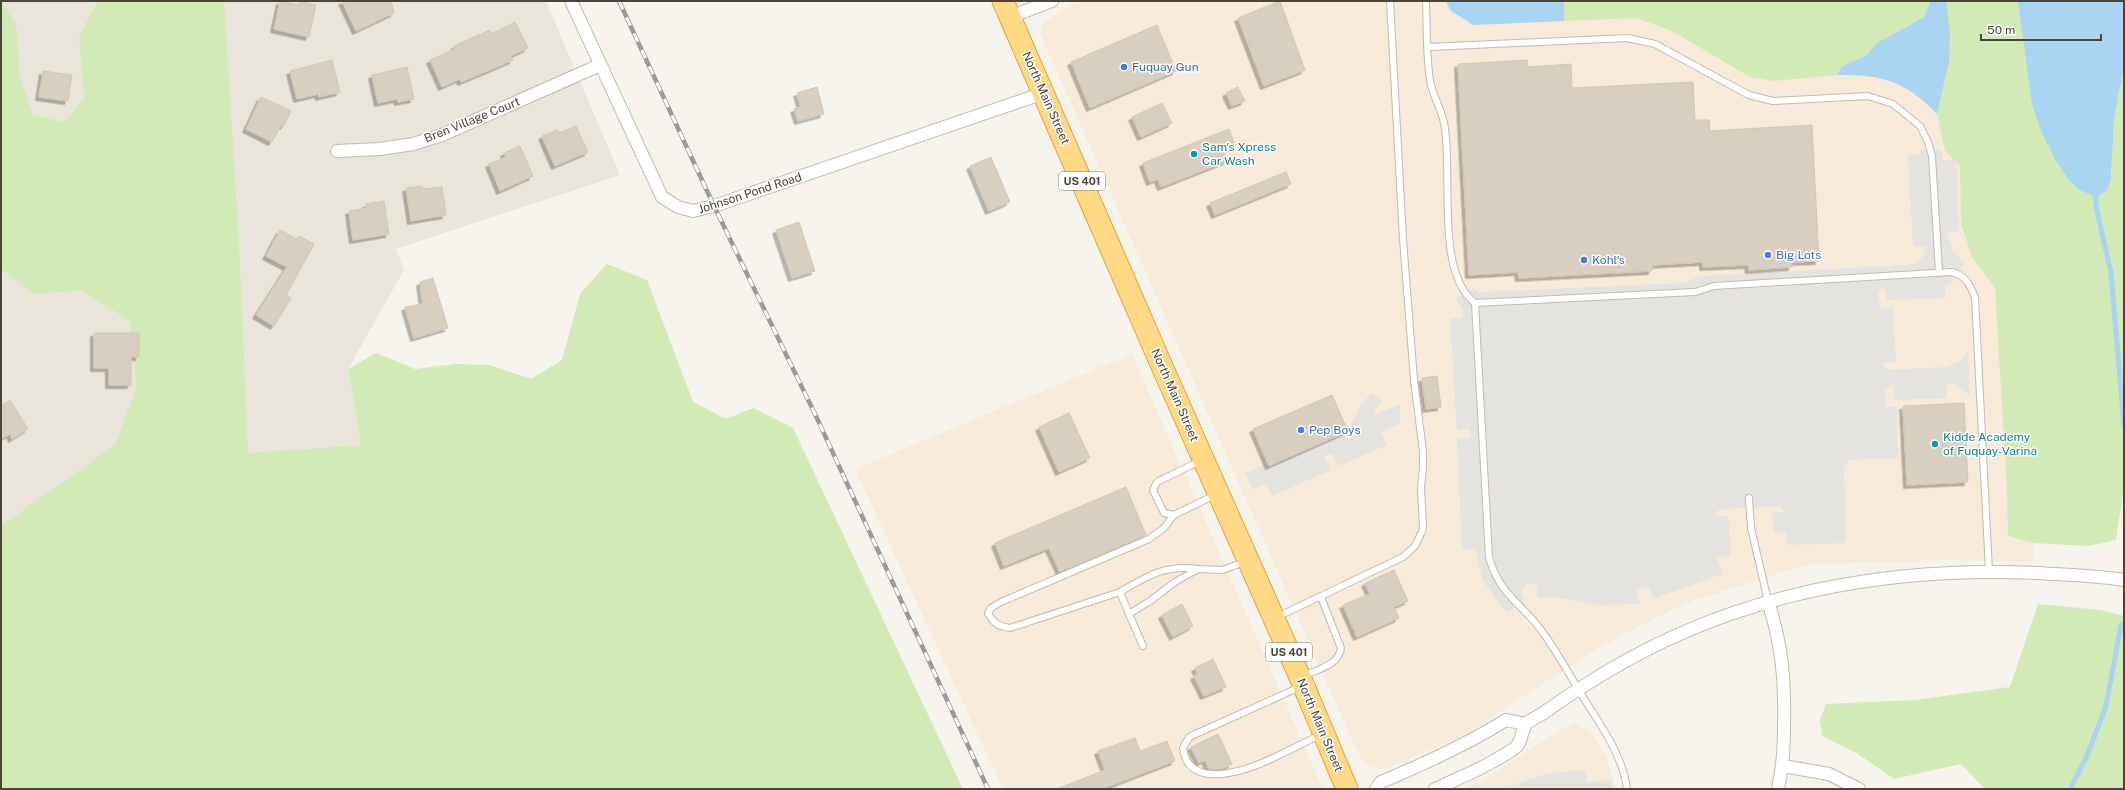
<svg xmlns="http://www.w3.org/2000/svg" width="2125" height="790" font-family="'Public Sans',sans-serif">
	<defs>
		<filter id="shadow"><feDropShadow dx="-3.5" dy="3.5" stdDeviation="0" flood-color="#0004"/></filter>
	</defs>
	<rect width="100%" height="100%" fill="#f6f3ec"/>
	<path fill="#eae5da" d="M 1,1 L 546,1 L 620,175 L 396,249 L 404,270 L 348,369 L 361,445 L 249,453 L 1,543 Z"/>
	<g fill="#f7ead8">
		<path d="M 1082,1 L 2004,1 L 2034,561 L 1944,560 L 1885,562 L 1812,564 L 1789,570 L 1695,600 L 1659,616 L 1591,652 L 1480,725 L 1455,739 L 1388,768 L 1381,769 L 1371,767 L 1362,760 L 1355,747 L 1040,33 L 1043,23 L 1066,7 Z"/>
		<path d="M 1132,354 L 1323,789 L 1003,789 L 855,469 Z"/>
		<path d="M 1575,723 L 1591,732 L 1607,758 L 1616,789 L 1463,789 L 1481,781 L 1566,727 Z"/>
	</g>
	<g fill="#d2eab5">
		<path d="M 1,1 L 16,24 L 20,78 L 33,115 L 64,122 L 84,99 L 79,36 L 98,1 L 224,1 L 239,243 L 248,453 L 361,445 L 348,369 L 376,353 L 415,369 L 456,364 L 489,365 L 531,379 L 562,360 L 580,294 L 607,264 L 647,280 L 693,402 L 726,419 L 753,408 L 793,428 L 963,789 L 1,789 L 1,526 L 115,445 L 137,387 L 130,321 L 82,290 L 35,294 L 1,269 Z"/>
		<path d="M 1564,1 L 1931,1 L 1924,17 L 1877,43 L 1867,55 L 1841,67 L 1837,75 L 1774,81 L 1750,77 L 1672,31 L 1636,18 L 1564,21 Z"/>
		<path d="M 1946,1 L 2018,1 L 2021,13 L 2111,178 L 2114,119 L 2124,67 L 2124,485 L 2116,540 L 2088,546 L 2034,543 L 2008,536 L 2007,488 L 1995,288 L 1972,257 L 1961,223 L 1960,166 L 1945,151 L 1937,114 L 1949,62 Z"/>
		<path d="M 2038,604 L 2101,610 L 2124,616 L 2124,788 L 1985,789 L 1961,764 L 1894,779 L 1858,754 L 1822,736 L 1820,720 L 1826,704 L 1915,700 L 2010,687 Z"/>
	</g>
	<g fill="#e5e3e0">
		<path d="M 1941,149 L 1943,160 L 1956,159 L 1959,231 L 1947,232 L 1953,251 L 1965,263 L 1950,285 L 1945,286 L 1945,298 L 1887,300 L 1885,288 L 1881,289 L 1878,293 L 1880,309 L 1893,308 L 1896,362 L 1882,362 L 1884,367 L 1889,370 L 1946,367 L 1961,361 L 1968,351 L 1970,396 L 1954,384 L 1946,384 L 1947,398 L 1895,400 L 1893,386 L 1889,387 L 1885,391 L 1885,407 L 1897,407 L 1898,458 L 1849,460 L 1844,467 L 1846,543 L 1787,545 L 1786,532 L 1773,533 L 1772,513 L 1785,512 L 1780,506 L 1722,509 L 1717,511 L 1716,516 L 1728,516 L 1731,556 L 1716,557 L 1722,574 L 1653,599 L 1649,587 L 1637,590 L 1640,604 L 1597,605 L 1555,597 L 1537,597 L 1537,585 L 1529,584 L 1524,587 L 1521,594 L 1525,599 L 1508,612 L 1499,604 L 1482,579 L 1476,549 L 1462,550 L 1457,438 L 1470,438 L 1470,429 L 1457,430 L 1450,318 L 1463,318 L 1463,309 L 1455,299 L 1473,288 L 1480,292 L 1683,283 L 1701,276 L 1907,265 L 1916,263 L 1923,256 L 1926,247 L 1913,246 L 1908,155 L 1920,155 L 1920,150 Z"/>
		<path d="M 1372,393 L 1383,401 L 1374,411 L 1375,415 L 1400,404 L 1400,423 L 1381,433 L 1387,445 L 1339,466 L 1332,453 L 1324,457 L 1331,470 L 1272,496 L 1266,484 L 1253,489 L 1245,473 L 1350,426 L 1361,404 Z"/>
		<path d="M 1586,770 L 1587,782 L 1611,780 L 1613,789 L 1507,788 L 1529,779 L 1551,773 Z"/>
	</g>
	<g fill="#a9d4f2">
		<path d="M 1446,1 L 1564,1 L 1564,21 L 1473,25 L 1450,10 Z"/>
		<path d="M 1931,1 L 1946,1 L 1950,34 L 1949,62 L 1937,114 C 1906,81 1881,74 1837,75 L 1841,67 L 1867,55 L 1877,43 L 1924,17 Z"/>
		<path d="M 2018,1 L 2124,1 L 2124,67 L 2114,119 L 2111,178 L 2107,190 L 2096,198 L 2079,189 L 2069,180 L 2056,161 L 2041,131 L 2032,104 Z"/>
	</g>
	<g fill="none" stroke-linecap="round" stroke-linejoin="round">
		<g stroke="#a9d4f2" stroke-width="5">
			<path d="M 2095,193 L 2097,211 L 2111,273 L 2124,425"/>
			<path d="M 2070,789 L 2087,756 L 2106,706 L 2121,625"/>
		</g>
	</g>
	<g fill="#d8cfc1" stroke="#d3c7b4" filter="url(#shadow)">
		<path d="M 280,1 L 299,5 L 300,1 L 316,5 L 309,37 L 274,29 Z"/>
		<path d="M 342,1 L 391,1 L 394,13 L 356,31 Z"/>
		<path d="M 1280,1 L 1305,70 L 1264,86 L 1238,18 Z"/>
		<path d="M 515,22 L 528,48 L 511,56 L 513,60 L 497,67 L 461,82 L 460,79 L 442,87 L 430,60 L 455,49 L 454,46 L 490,30 L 491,34 Z"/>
		<path d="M 1157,25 L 1176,71 L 1090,108 L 1071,62 Z"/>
		<path d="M 332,60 L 340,92 L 319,97 L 318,94 L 297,99 L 290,71 Z"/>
		<path d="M 1527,60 L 1528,67 L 1571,64 L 1572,88 L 1693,82 L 1695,120 L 1709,120 L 1710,131 L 1812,125 L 1819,261 L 1792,262 L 1792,267 L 1749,270 L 1748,265 L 1703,267 L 1703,262 L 1652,265 L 1652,271 L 1519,278 L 1518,272 L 1469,275 L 1458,64 Z"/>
		<path d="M 407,67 L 414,99 L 398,102 L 397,99 L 378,103 L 372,75 Z"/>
		<path d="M 43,71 L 72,75 L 68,101 L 39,97 Z"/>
		<path d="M 817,87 L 824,114 L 798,121 L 794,109 L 801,107 L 797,93 Z"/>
		<path d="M 1238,87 L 1245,101 L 1232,106 L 1226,93 Z"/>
		<path d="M 261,97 L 291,111 L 284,126 L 281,125 L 272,142 L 246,129 Z"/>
		<path d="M 1162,103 L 1172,123 L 1141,137 L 1132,117 Z"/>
		<path d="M 576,126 L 588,152 L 555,166 L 542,136 L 557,130 L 559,133 Z"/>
		<path d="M 1229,129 L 1234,143 L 1222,148 L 1227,161 L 1161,187 L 1158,179 L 1150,182 L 1143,163 Z"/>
		<path d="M 520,146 L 533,176 L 500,191 L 489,164 L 506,157 L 504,153 Z"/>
		<path d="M 991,157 L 1010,202 L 989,211 L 970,166 Z"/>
		<path d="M 1286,172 L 1291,184 L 1215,215 L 1210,203 Z"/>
		<path d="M 422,186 L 423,189 L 442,187 L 446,215 L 411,221 L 406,188 Z"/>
		<path d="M 384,201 L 389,234 L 353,240 L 349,211 L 367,208 L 366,204 Z"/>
		<path d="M 799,222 L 815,271 L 792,278 L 776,230 Z"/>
		<path d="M 280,230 L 297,239 L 299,236 L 314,244 L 286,295 L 291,298 L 274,326 L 256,315 L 287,267 L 266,256 Z"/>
		<path d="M 433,278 L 448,328 L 414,338 L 405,307 L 423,304 L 420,282 Z"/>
		<path d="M 94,333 L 139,333 L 139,357 L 131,357 L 131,385 L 109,385 L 109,368 L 94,368 Z"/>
		<path d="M 1437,376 L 1441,407 L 1426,409 L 1422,378 Z"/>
		<path d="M 1332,395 L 1348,431 L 1269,466 L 1253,429 Z"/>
		<path d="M 10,400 L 28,429 L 12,439 L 10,434 L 1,439 L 1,406 Z"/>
		<path d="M 1964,403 L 1968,482 L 1907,485 L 1903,406 Z"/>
		<path d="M 1069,413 L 1090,458 L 1059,472 L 1039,427 Z"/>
		<path d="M 1126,487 L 1146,535 L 1060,572 L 1049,548 L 1004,566 L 995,543 Z"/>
		<path d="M 1394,570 L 1408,601 L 1394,607 L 1399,618 L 1357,637 L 1343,605 L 1370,594 L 1365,583 Z"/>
		<path d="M 1182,604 L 1193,626 L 1173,637 L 1162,615 Z"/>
		<path d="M 1213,659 L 1226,687 L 1204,696 L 1194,676 L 1198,674 L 1195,668 Z"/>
		<path d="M 1218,734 L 1232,764 L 1219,770 L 1209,769 L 1205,760 L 1199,763 L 1191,747 Z"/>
		<path d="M 1135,738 L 1140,751 L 1167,741 L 1175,761 L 1102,789 L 1057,789 L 1105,770 L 1098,751 Z"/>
	</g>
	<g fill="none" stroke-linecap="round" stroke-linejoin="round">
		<defs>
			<g id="service">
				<path d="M 1426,1 C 1427,27 1426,54 1430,80 C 1432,94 1441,108 1444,123 C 1454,170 1434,272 1475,303 L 1695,292 L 1714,286 L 1952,272 C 1966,276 1970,284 1975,298 L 1989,571"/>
				<path d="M 1429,47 L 1627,38 L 1655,44 L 1749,95 L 1773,101 L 1868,96 L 1893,104 L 1920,126 L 1928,142 L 1932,156 L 1939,272"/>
				<path d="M 1475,303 L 1489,557 C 1499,594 1520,602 1541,630 C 1556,650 1568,672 1581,694 C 1599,723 1623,755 1627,789"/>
				<path d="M 1749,498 L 1751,528 L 1768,601"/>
				<path d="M 1174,515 L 1164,513 L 1153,490 L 1157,482 L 1200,461"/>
				<path d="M 1120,592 L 1010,628 C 998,626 994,624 988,613 L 991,608 L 1001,602 L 1149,539 L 1164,528 L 1174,515 L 1215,495"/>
				<path d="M 1129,614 L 1120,592 C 1147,576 1166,564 1198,569"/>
				<path d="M 1277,617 L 1403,557 L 1415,546 L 1423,529 L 1421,487 L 1423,469 L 1423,451 L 1414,380 L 1403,239 L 1390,1"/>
				<path d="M 1143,646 L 1129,614 L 1150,601 L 1175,582 L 1198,569 L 1222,570 L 1245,562"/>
				<path d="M 1304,676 C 1318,669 1339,665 1341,648 L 1321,597"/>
				<path d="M 1300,687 L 1189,737 L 1183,748 C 1188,790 1243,772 1271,759 C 1287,751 1304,743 1320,735"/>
			</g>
			<g id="minor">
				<path d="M 571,1 L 662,197 L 678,207 L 693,211 L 714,206 L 1044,93"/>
				<path d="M 1010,17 L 1052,1"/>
				<path d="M 337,151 L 380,149 L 413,144 L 442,135 L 600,65"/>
				<path d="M 1768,601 C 1782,646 1785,678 1784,725 C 1784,747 1783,767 1778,789"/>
				<path d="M 1783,766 L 1829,774 L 1859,789"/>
				<path d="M 1376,789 L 1381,782 C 1424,764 1466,745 1506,720 L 1526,724"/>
				<path d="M 1435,789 C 1462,777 1490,765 1515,748 C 1522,743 1521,731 1526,724 C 1530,720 1537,717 1542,714 C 1563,699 1586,684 1608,671 C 1738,593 1888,566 2038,573 C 2066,575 2096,575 2124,580"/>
			</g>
			<path id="trunk" d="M 1003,1 L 1161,364 L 1300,677 L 1347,789"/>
		</defs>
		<use href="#service" stroke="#c2bbae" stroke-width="8"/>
		<use href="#minor" stroke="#c2bbae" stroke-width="14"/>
		<use href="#trunk" stroke="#e0a43c" stroke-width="23"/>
		<use href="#service" stroke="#fff" stroke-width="6"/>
		<use href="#minor" stroke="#fff" stroke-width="12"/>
		<use href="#trunk" stroke="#ffd985" stroke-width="21"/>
		<defs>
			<path id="rail" d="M 619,1 L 714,206 L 815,414 L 988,789"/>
		</defs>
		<use href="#rail" stroke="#9a9a9a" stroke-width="4.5"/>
		<use href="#rail" stroke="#fff" stroke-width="3" stroke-dasharray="9" stroke-linecap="butt"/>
	</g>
	<g fill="#3f7fe0" stroke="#fff" stroke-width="1.5">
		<circle cx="1124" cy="67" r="4"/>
		<circle cx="1768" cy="255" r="4"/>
		<circle cx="1584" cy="260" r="4"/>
		<circle cx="1301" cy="430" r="4"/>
	</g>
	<g fill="#0f9aa8" stroke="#fff" stroke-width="1.5">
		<circle cx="1194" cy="154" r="4"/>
		<circle cx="1935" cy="444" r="4"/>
	</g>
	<g text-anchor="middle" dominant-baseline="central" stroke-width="3" stroke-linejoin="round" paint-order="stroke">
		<g fill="#fff" stroke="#817c74" stroke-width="1">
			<rect x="1059" y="172" width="46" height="18" rx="3"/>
			<rect x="1266" y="643" width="46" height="18" rx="3"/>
		</g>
		<g font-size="11" font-weight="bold" fill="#4b4439">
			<text x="1082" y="181">US 401</text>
			<text x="1289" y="652">US 401</text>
		</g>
		<g font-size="12" fill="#366cbe" stroke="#fff" text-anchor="start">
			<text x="1132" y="67">Fuquay Gun</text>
			<text x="1776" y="255">Big Lots</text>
			<text x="1592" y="260">Kohl's</text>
			<text x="1309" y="430">Pep Boys</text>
		</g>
		<g font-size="12" fill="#4b4439" stroke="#fff">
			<text transform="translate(1046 98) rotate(66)">North Main Street</text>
			<text transform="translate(472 120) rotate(-22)">Bren Village Court</text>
			<text transform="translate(750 193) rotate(-18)">Johnson Pond Road</text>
			<text transform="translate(1175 395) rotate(66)">North Main Street</text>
			<text transform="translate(1320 725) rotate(67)">North Main Street</text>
		</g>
		<g font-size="12" fill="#0d838f" stroke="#fff" text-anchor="start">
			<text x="1202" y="147">Sam's Xpress<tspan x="1202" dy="14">Car Wash</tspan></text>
			<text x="1943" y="437">Kidde Academy<tspan x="1943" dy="14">of Fuquay-Varina</tspan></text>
		</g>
	</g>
	<rect width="2125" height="790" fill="none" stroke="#4b4439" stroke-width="4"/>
	<path d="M1981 34v6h120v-6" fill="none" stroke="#4b4439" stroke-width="2"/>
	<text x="1987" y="34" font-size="12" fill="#4b4439" stroke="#ffffff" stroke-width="3" paint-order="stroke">50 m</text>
</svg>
